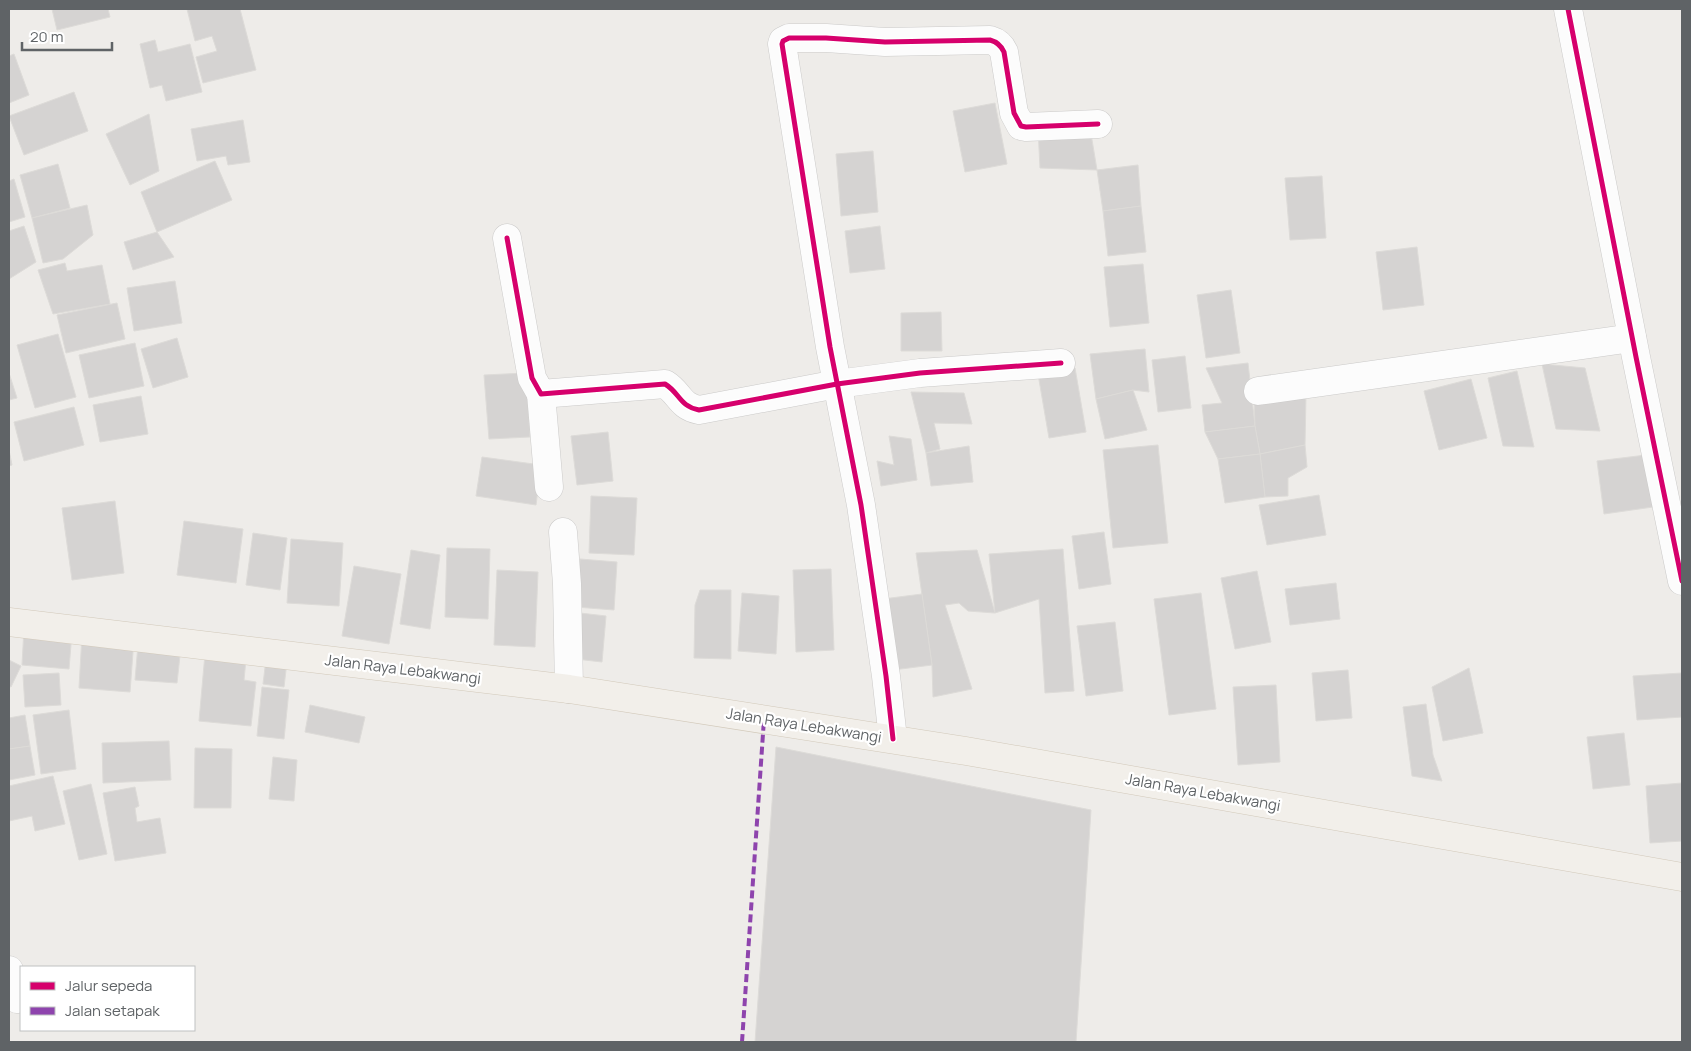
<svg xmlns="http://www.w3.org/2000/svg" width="1691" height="1051" font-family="Manrope,sans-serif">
	<rect width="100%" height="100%" fill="#eeece9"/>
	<g fill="#d5d3d2" stroke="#dddbd8">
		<path d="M 52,9 L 108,9 L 110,17 L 57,30 Z"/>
		<path d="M 187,9 L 240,9 L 256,70 L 203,83 L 196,57 L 217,51 L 212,36 L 195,41 Z"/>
		<path d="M 155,40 L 158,52 L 190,44 L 202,92 L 166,101 L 162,85 L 150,88 L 140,44 Z"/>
		<path d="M 14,54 L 29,95 L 9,103 L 9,56 Z"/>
		<path d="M 74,92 L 88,131 L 24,155 L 9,116 Z"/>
		<path d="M 995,103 L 1007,164 L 965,172 L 953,111 Z"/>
		<path d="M 149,114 L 159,171 L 130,185 L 106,134 Z"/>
		<path d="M 243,120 L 250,162 L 228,165 L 226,156 L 197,161 L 191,129 Z"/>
		<path d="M 1038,128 L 1090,128 L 1097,170 L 1040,168 Z"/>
		<path d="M 873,151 L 878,212 L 841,216 L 836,154 Z"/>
		<path d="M 215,161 L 232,200 L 157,232 L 141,192 Z"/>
		<path d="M 58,164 L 70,208 L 32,218 L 20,175 Z"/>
		<path d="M 1138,165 L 1141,206 L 1103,211 L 1097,170 Z"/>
		<path d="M 1322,176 L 1326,238 L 1290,240 L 1285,178 Z"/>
		<path d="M 14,179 L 25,217 L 9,222 L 9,181 Z"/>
		<path d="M 87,205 L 93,235 L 63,259 L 43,263 L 32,218 Z"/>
		<path d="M 1141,206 L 1146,252 L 1108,256 L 1103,211 Z"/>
		<path d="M 24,226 L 36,262 L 9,279 L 9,231 Z"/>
		<path d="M 880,226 L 885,269 L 850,273 L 845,231 Z"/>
		<path d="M 157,232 L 174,257 L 133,270 L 124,242 Z"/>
		<path d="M 1417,247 L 1424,305 L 1383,310 L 1376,252 Z"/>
		<path d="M 65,263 L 67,271 L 102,265 L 110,304 L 53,314 L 38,270 Z"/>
		<path d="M 1143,264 L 1149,323 L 1110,327 L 1104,267 Z"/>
		<path d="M 175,281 L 182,323 L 134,331 L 127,288 Z"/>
		<path d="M 1231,290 L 1240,353 L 1206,358 L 1197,295 Z"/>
		<path d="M 117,303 L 125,339 L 66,353 L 57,315 Z"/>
		<path d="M 941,312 L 942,351 L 901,351 L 901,313 Z"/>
		<path d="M 58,334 L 76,397 L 35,408 L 17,345 Z"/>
		<path d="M 177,338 L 188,377 L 153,388 L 141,349 Z"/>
		<path d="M 135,343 L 144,386 L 89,398 L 79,355 Z"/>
		<path d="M 1145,349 L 1149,392 L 1133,390 L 1096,399 L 1090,354 Z"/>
		<path d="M 1185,356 L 1191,408 L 1158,412 L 1152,360 Z"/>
		<path d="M 1248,363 L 1255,426 L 1205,432 L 1202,405 L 1222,403 L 1206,368 Z"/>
		<path d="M 1542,364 L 1585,368 L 1600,431 L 1556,429 Z"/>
		<path d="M 1075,368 L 1086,432 L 1049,438 L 1038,374 Z"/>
		<path d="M 1517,371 L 1534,447 L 1503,446 L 1488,378 Z"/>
		<path d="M 9,373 L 17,398 L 9,400 Z"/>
		<path d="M 526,373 L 530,437 L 489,439 L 484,375 Z"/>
		<path d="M 1471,379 L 1487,438 L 1439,450 L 1424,391 Z"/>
		<path d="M 1133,390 L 1147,430 L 1105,439 L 1096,399 Z"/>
		<path d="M 911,392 L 964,393 L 972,424 L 934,423 L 940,449 L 926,453 Z"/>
		<path d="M 1306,393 L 1305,445 L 1260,454 L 1255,426 L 1254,397 Z"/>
		<path d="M 141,396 L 148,434 L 100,442 L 93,405 Z"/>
		<path d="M 74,407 L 84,445 L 24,461 L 14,422 Z"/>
		<path d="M 1255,426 L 1260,454 L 1218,459 L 1205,432 Z"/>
		<path d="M 608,432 L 613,481 L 577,485 L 571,436 Z"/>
		<path d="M 889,436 L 911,439 L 917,480 L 881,486 L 877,461 L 894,465 Z"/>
		<path d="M 1158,445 L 1168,543 L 1113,548 L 1103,450 Z"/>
		<path d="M 1305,445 L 1307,467 L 1288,478 L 1288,496 L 1265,497 L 1260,454 Z"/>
		<path d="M 969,446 L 973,482 L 931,486 L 926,453 Z"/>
		<path d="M 9,450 L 12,465 L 9,466 Z"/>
		<path d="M 1260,454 L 1265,497 L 1225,503 L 1218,459 Z"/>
		<path d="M 1646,455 L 1653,507 L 1604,514 L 1597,461 Z"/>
		<path d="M 482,457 L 541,465 L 536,505 L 476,496 Z"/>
		<path d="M 1319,495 L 1326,535 L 1267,545 L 1259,505 Z"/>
		<path d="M 591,496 L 637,498 L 634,555 L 589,553 Z"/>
		<path d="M 115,501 L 124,573 L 72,580 L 62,508 Z"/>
		<path d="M 184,521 L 243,529 L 236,583 L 177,575 Z"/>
		<path d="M 1104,532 L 1111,584 L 1079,589 L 1072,536 Z"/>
		<path d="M 253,533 L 287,538 L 280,590 L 246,585 Z"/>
		<path d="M 291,539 L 343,543 L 339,606 L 287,603 Z"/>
		<path d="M 447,548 L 490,549 L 488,619 L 445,617 Z"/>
		<path d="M 1063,549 L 1074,691 L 1045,693 L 1039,599 L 995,613 L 989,554 Z"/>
		<path d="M 411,550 L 440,555 L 430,629 L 400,624 Z"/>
		<path d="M 977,550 L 995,613 L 968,611 L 959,603 L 945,605 L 972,689 L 933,697 L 932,665 L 916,553 Z"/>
		<path d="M 580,559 L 617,562 L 614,610 L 576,607 Z"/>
		<path d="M 354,566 L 401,574 L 389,644 L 342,636 Z"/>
		<path d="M 831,569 L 834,650 L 796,652 L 793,570 Z"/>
		<path d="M 497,570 L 538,572 L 535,647 L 494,645 Z"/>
		<path d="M 1257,571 L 1271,642 L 1235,649 L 1221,578 Z"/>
		<path d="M 1336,583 L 1340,619 L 1290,625 L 1285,589 Z"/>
		<path d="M 700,590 L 731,590 L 731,659 L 694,658 L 695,605 Z"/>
		<path d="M 742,593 L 779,596 L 776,654 L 738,651 Z"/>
		<path d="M 1201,593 L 1216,709 L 1169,715 L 1154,599 Z"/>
		<path d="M 922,594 L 932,665 L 893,670 L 883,599 Z"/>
		<path d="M 580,613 L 606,616 L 602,662 L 576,659 Z"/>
		<path d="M 1115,622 L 1123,691 L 1086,696 L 1077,626 Z"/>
		<path d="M 24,629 L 72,632 L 69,669 L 22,665 Z"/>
		<path d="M 139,633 L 182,637 L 177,683 L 135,680 Z"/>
		<path d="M 82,635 L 118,638 L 133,652 L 130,692 L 79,688 Z"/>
		<path d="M 267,651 L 288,653 L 284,687 L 263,684 Z"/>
		<path d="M 205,654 L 246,659 L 244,680 L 256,682 L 251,726 L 199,721 Z"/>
		<path d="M 9,660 L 21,666 L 11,687 L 9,686 Z"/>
		<path d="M 1469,668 L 1483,733 L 1443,741 L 1432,687 Z"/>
		<path d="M 1348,670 L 1352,718 L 1316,721 L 1312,673 Z"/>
		<path d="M 59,673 L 61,705 L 25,707 L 23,675 Z"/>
		<path d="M 1682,673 L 1682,717 L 1637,720 L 1633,676 Z"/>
		<path d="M 1276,685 L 1280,762 L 1238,765 L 1233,687 Z"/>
		<path d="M 262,687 L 289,690 L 284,739 L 257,736 Z"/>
		<path d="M 1426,704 L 1433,755 L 1442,781 L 1412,776 L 1403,707 Z"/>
		<path d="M 310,705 L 365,717 L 359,743 L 305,732 Z"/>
		<path d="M 69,710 L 76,769 L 41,774 L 33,715 Z"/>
		<path d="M 25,715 L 30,746 L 9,749 L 9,718 Z"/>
		<path d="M 1624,733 L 1630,785 L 1593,789 L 1587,737 Z"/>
		<path d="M 169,741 L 171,780 L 103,783 L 102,743 Z"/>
		<path d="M 30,746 L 35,775 L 9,780 L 9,749 Z"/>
		<path d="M 776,747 L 1091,810 L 1076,1042 L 755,1042 Z"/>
		<path d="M 195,748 L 232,749 L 231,808 L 194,808 Z"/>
		<path d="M 273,757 L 297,760 L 294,801 L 269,799 Z"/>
		<path d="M 53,776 L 65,824 L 35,831 L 32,816 L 9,821 L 9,786 Z"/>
		<path d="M 1682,783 L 1682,841 L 1650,843 L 1646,786 Z"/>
		<path d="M 91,784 L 107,854 L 79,860 L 63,791 Z"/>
		<path d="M 135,787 L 139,806 L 135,808 L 137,822 L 160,818 L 166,853 L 115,861 L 103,793 Z"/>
	</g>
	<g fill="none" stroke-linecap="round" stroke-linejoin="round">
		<defs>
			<g id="minor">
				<path d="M 1568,9 L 1636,357 L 1682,581"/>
				<path d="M 507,238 L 532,378 L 541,394 L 665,384 C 680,393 679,406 699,410 L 837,384 L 920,373 L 1061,363"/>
				<path d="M 1258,391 L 1632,338"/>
				<path d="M 541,394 L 549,487"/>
				<path d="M 563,532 L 567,584 L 569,689"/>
				<path d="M 893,739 L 886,676 L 861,505 L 830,347 L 782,44 L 783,41 L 789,38 L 826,38 L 885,42 L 990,40 C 997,42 1001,45 1004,52 L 1014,113 L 1021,126 L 1026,127 L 1098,124"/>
				<path d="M 9,970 L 17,999"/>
			</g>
			<path id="major" d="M 9,622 L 569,689 L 966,751 L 1682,877"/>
		</defs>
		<use href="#minor" stroke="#cbcac9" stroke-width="29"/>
		<use href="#major" stroke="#d2c9ba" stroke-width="29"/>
		<use href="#minor" stroke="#fcfcfc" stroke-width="28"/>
		<use href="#major" stroke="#f2efea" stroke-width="28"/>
		<path stroke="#8e44ad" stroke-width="4" stroke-dasharray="8 4" stroke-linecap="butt" d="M 742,1042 L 764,719"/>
		<defs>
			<g id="cycleway">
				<path d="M 1568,9 L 1636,357 L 1682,581"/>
				<path d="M 507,238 L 532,378 L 541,394 L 665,384 C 680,393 679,406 699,410 L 837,384 L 920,373 L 1061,363"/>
				<path d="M 893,739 L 886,676 L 861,505 L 830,347 L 782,44 L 783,41 L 789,38 L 826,38 L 885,42 L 990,40 C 997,42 1001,45 1004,52 L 1014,113 L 1021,126 L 1026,127 L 1098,124"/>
			</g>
		</defs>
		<use href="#cycleway" stroke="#fff" stroke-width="8"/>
		<use href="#cycleway" stroke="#d6006c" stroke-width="5"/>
	</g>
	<g text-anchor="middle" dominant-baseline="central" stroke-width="4.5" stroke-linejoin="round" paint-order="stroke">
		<g font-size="15" fill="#5f6366" stroke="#fff">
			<text transform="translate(403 669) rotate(7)">Jalan Raya Lebakwangi</text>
			<text transform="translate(804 725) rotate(9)">Jalan Raya Lebakwangi</text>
			<text transform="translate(1203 792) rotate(10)">Jalan Raya Lebakwangi</text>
		</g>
	</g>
	<rect width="1691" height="1051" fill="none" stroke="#5f6366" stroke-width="20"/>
	<rect x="20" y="966" width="175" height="65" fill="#ffffff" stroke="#bfc1c2"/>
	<rect x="30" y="982" width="25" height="8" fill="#d6006c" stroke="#bfc1c2"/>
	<text x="65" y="991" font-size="15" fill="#5f6366">Jalur sepeda</text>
	<rect x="30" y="1007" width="25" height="8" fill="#8e44ad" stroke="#bfc1c2"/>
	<text x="65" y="1016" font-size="15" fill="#5f6366">Jalan setapak</text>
	<path d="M22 42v8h90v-8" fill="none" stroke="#5f6366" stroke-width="2.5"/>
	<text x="30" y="42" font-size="15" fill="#5f6366" stroke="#ffffff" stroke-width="4" paint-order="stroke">20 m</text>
</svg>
